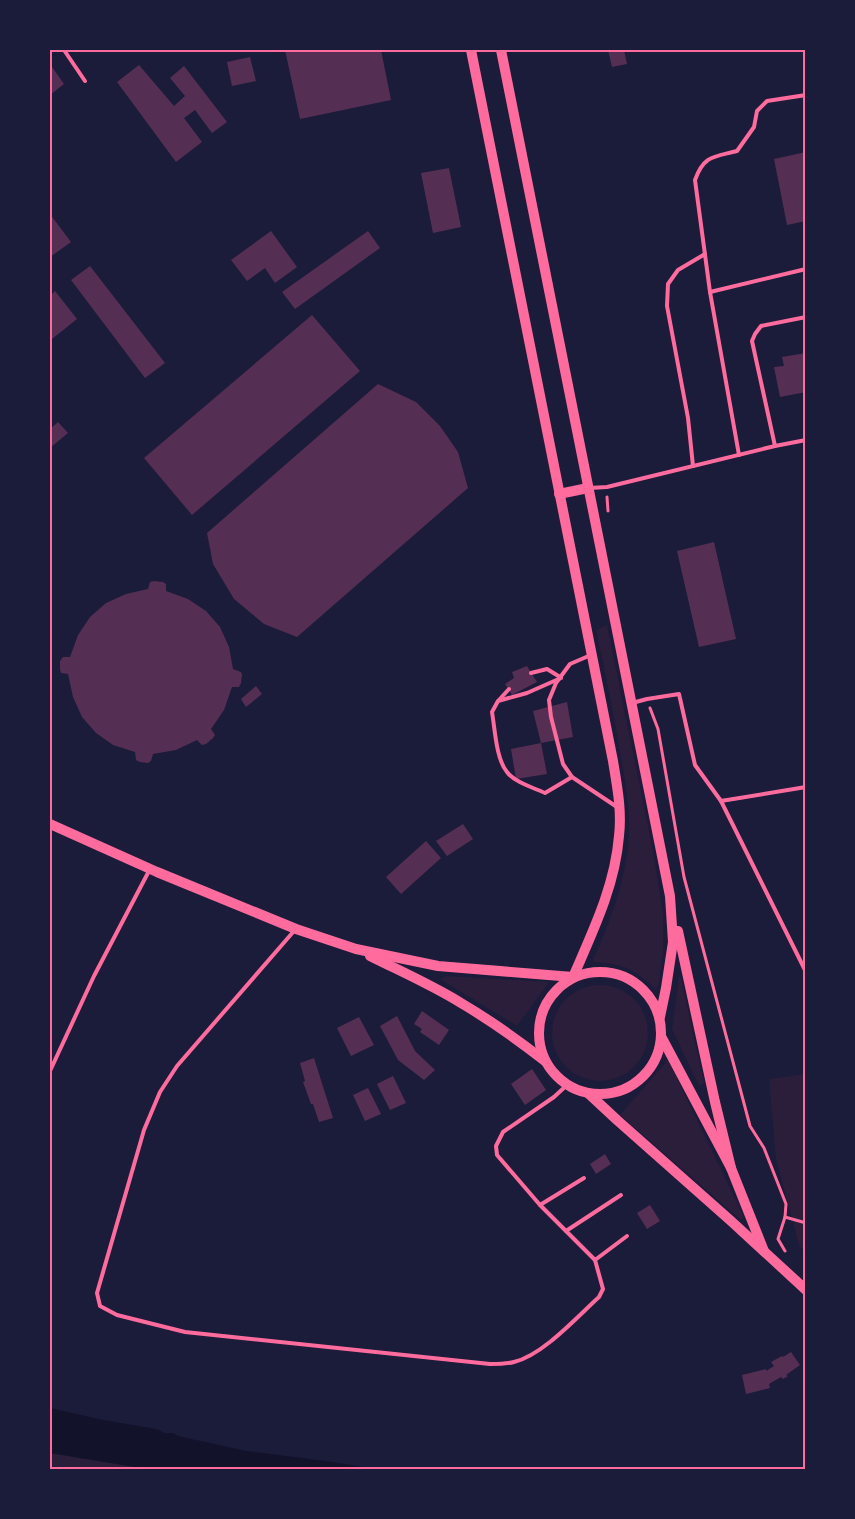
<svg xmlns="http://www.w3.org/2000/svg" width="855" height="1519" font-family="'Space Grotesk',sans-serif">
	<rect width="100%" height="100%" fill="#1b1b3a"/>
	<g fill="#2a1e3b">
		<path d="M 607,625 L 653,851 L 663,913 L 663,953 L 659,983 L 656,989 C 633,969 625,964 595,962 L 593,960 C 611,920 627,877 629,833 C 630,805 625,779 620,751 C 613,711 605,671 596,630 Z"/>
		<path d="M 446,976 L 549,982 L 517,1026 L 440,979 Z"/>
		<path d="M 679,977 L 681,978 L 704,1083 L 699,1086 L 672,1029 Z"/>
		<circle cx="600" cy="1033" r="48"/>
		<path d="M 668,1060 L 744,1217 L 741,1220 L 620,1115 Z"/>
		<path d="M 805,1074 L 805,1252 L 799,1245 L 776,1159 L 769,1079 Z"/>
		<path d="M 50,1453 L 147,1469 L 50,1469 Z"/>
	</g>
	<path fill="#12122b" d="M 50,1408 L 103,1420 L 156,1429 L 165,1433 L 173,1433 L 178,1436 L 246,1451 L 333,1462 L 375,1469 L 147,1469 L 50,1453 Z"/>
	<g fill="#542f53">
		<path d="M 285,50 L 381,50 L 391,100 L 300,119 Z"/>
		<path d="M 608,50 L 624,50 L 627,64 L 612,67 Z"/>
		<path d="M 250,57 L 256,81 L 232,86 L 227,62 Z"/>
		<path d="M 50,64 L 64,84 L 50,95 Z"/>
		<path d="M 139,65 L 174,106 L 185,96 L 170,78 L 184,66 L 227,122 L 212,133 L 195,110 L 184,118 L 202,142 L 176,162 L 117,82 Z"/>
		<path d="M 806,152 L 806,221 L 787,225 L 774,159 Z"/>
		<path d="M 449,168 L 461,227 L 433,233 L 421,173 Z"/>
		<path d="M 50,214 L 71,242 L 50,257 Z"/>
		<path d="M 271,231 L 297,267 L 275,283 L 265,268 L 247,281 L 231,260 Z"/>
		<path d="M 368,231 L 380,248 L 295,309 L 282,292 Z"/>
		<path d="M 90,266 L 165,363 L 145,378 L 71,280 Z"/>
		<path d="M 55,291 L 77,319 L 52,339 L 50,336 L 50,296 Z"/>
		<path d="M 312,315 L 360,371 L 192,515 L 144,458 Z"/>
		<path d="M 806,353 L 806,392 L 780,397 L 774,367 L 784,366 L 782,357 Z"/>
		<path d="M 378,384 L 416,402 L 440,426 L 458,452 L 468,488 L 297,637 L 264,624 L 234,599 L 213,564 L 207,533 Z"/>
		<path d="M 58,422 L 68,433 L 50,448 L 50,429 Z"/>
		<path d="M 714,542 L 736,639 L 699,647 L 677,551 Z"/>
		<path d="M 154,581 L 163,582 L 166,584 L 166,591 L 188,599 L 206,611 L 220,627 L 229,647 L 233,669 L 241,672 L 242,675 L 241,683 L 239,687 L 232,687 L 224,710 L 211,729 L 215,735 L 213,738 L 206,744 L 202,745 L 197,740 L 176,750 L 153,754 L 151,761 L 148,763 L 140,762 L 136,760 L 135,752 L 113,745 L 96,733 L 82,717 L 73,697 L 68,674 L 61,673 L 60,669 L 60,661 L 63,657 L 70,657 L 78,635 L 90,617 L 106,603 L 126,594 L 148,589 L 150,582 Z"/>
		<path d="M 527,666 L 537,682 L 512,695 L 505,684 L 514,678 L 512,672 Z"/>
		<path d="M 256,686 L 262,694 L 246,707 L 241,699 Z"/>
		<path d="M 567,702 L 573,737 L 541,743 L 547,774 L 516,779 L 511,749 L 541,743 L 533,711 Z"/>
		<path d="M 463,824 L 473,839 L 447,856 L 436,841 Z"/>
		<path d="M 426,841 L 441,858 L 401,894 L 386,877 Z"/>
		<path d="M 422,1011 L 449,1030 L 439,1045 L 420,1032 L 422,1029 L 414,1024 Z"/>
		<path d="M 397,1016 L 415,1051 L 435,1070 L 424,1080 L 398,1060 L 380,1026 Z"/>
		<path d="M 359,1017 L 374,1045 L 351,1056 L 337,1028 Z"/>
		<path d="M 314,1058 L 333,1118 L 319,1122 L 313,1104 L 311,1104 L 303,1082 L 305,1081 L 300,1063 Z"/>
		<path d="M 532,1069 L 546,1090 L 525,1105 L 511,1084 Z"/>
		<path d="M 393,1076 L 406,1103 L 390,1110 L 377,1084 Z"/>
		<path d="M 368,1088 L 381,1114 L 365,1121 L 353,1095 Z"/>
		<path d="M 605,1154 L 611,1164 L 596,1174 L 590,1164 Z"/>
		<path d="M 650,1205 L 660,1221 L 647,1229 L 637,1213 Z"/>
		<path d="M 791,1352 L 800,1365 L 786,1375 L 788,1376 L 783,1379 L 781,1377 L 769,1384 L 770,1388 L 746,1394 L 742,1375 L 766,1369 L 766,1371 L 774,1366 L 771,1362 L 782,1356 L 783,1357 Z"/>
	</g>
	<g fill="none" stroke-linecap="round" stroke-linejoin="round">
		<g stroke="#ff6b9d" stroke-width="3">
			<path d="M 607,497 L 608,511"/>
			<path d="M 650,708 L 658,729 L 684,877 L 750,1126 L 764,1148 L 786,1204 L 785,1217 L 778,1239 L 785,1251"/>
			<path d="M 785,1217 L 806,1223"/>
		</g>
		<g stroke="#ff6b9d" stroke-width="4">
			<path d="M 64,50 L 85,81"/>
			<path d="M 710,292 L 806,269"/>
			<path d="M 775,446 L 752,341 L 755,334 L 761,326 L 806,317"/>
			<path d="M 739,455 L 710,292 L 695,180 C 704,155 714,157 737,151 L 754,127 L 757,111 L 767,101 L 806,95"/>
			<path d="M 693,466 L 688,418 L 667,306 L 668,284 L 678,270 L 705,254"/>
			<path d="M 589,488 L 607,487 L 775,446 L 806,440"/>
			<path d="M 591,655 L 570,664 L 556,683 L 549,700 L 551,717 L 563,764 L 572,777 L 617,807"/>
			<path d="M 531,673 L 547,669 L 560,677"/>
			<path d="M 561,678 L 527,693 L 498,701 L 492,712 C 495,729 496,759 507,772 C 514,782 534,788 545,793 L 572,777"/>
			<path d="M 499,700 L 509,689"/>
			<path d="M 632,703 L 647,699 L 679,694 L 695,765 L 721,801 L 806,787"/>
			<path d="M 721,801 L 806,972"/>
			<path d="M 294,931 L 177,1066 L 160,1092 L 144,1130 L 97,1293 L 100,1306 L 117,1315 L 185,1332 L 490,1364 C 498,1364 506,1364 514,1362 C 543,1355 577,1317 599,1297 L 603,1289 L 595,1260 L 540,1205 L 497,1155 L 496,1146 L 503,1132 L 554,1097 L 567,1085"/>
			<path d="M 50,1071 L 94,976 L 150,869"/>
			<path d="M 540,1205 L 584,1178"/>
			<path d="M 566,1231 L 621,1195"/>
			<path d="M 595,1260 L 627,1236"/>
		</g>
		<g stroke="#ff6b9d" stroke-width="10">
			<path d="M 471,50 L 613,761 C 617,786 622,810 619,836 C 615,886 593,931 573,977"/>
			<path d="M 501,50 L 670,896 L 673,942 L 666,988 L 660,1017"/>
			<path d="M 559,494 L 588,488"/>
			<path d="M 50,824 L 157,872 L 296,929 L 356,949 L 438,966 L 573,977"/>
			<path d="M 678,931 L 715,1102 L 731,1168"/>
			<path d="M 370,956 C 400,971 432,985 461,1003 C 490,1020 518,1040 545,1061"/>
			<circle cx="600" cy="1033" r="61"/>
			<path d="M 662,1038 L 731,1168 L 764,1251"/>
			<path d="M 588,1093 L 617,1120 L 731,1221 L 806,1290"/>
		</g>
	</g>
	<rect width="855" height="1519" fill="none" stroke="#1b1b3a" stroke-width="102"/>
	<rect x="51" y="51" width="753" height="1417" fill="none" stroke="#ff6b9d" stroke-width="2"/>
</svg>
